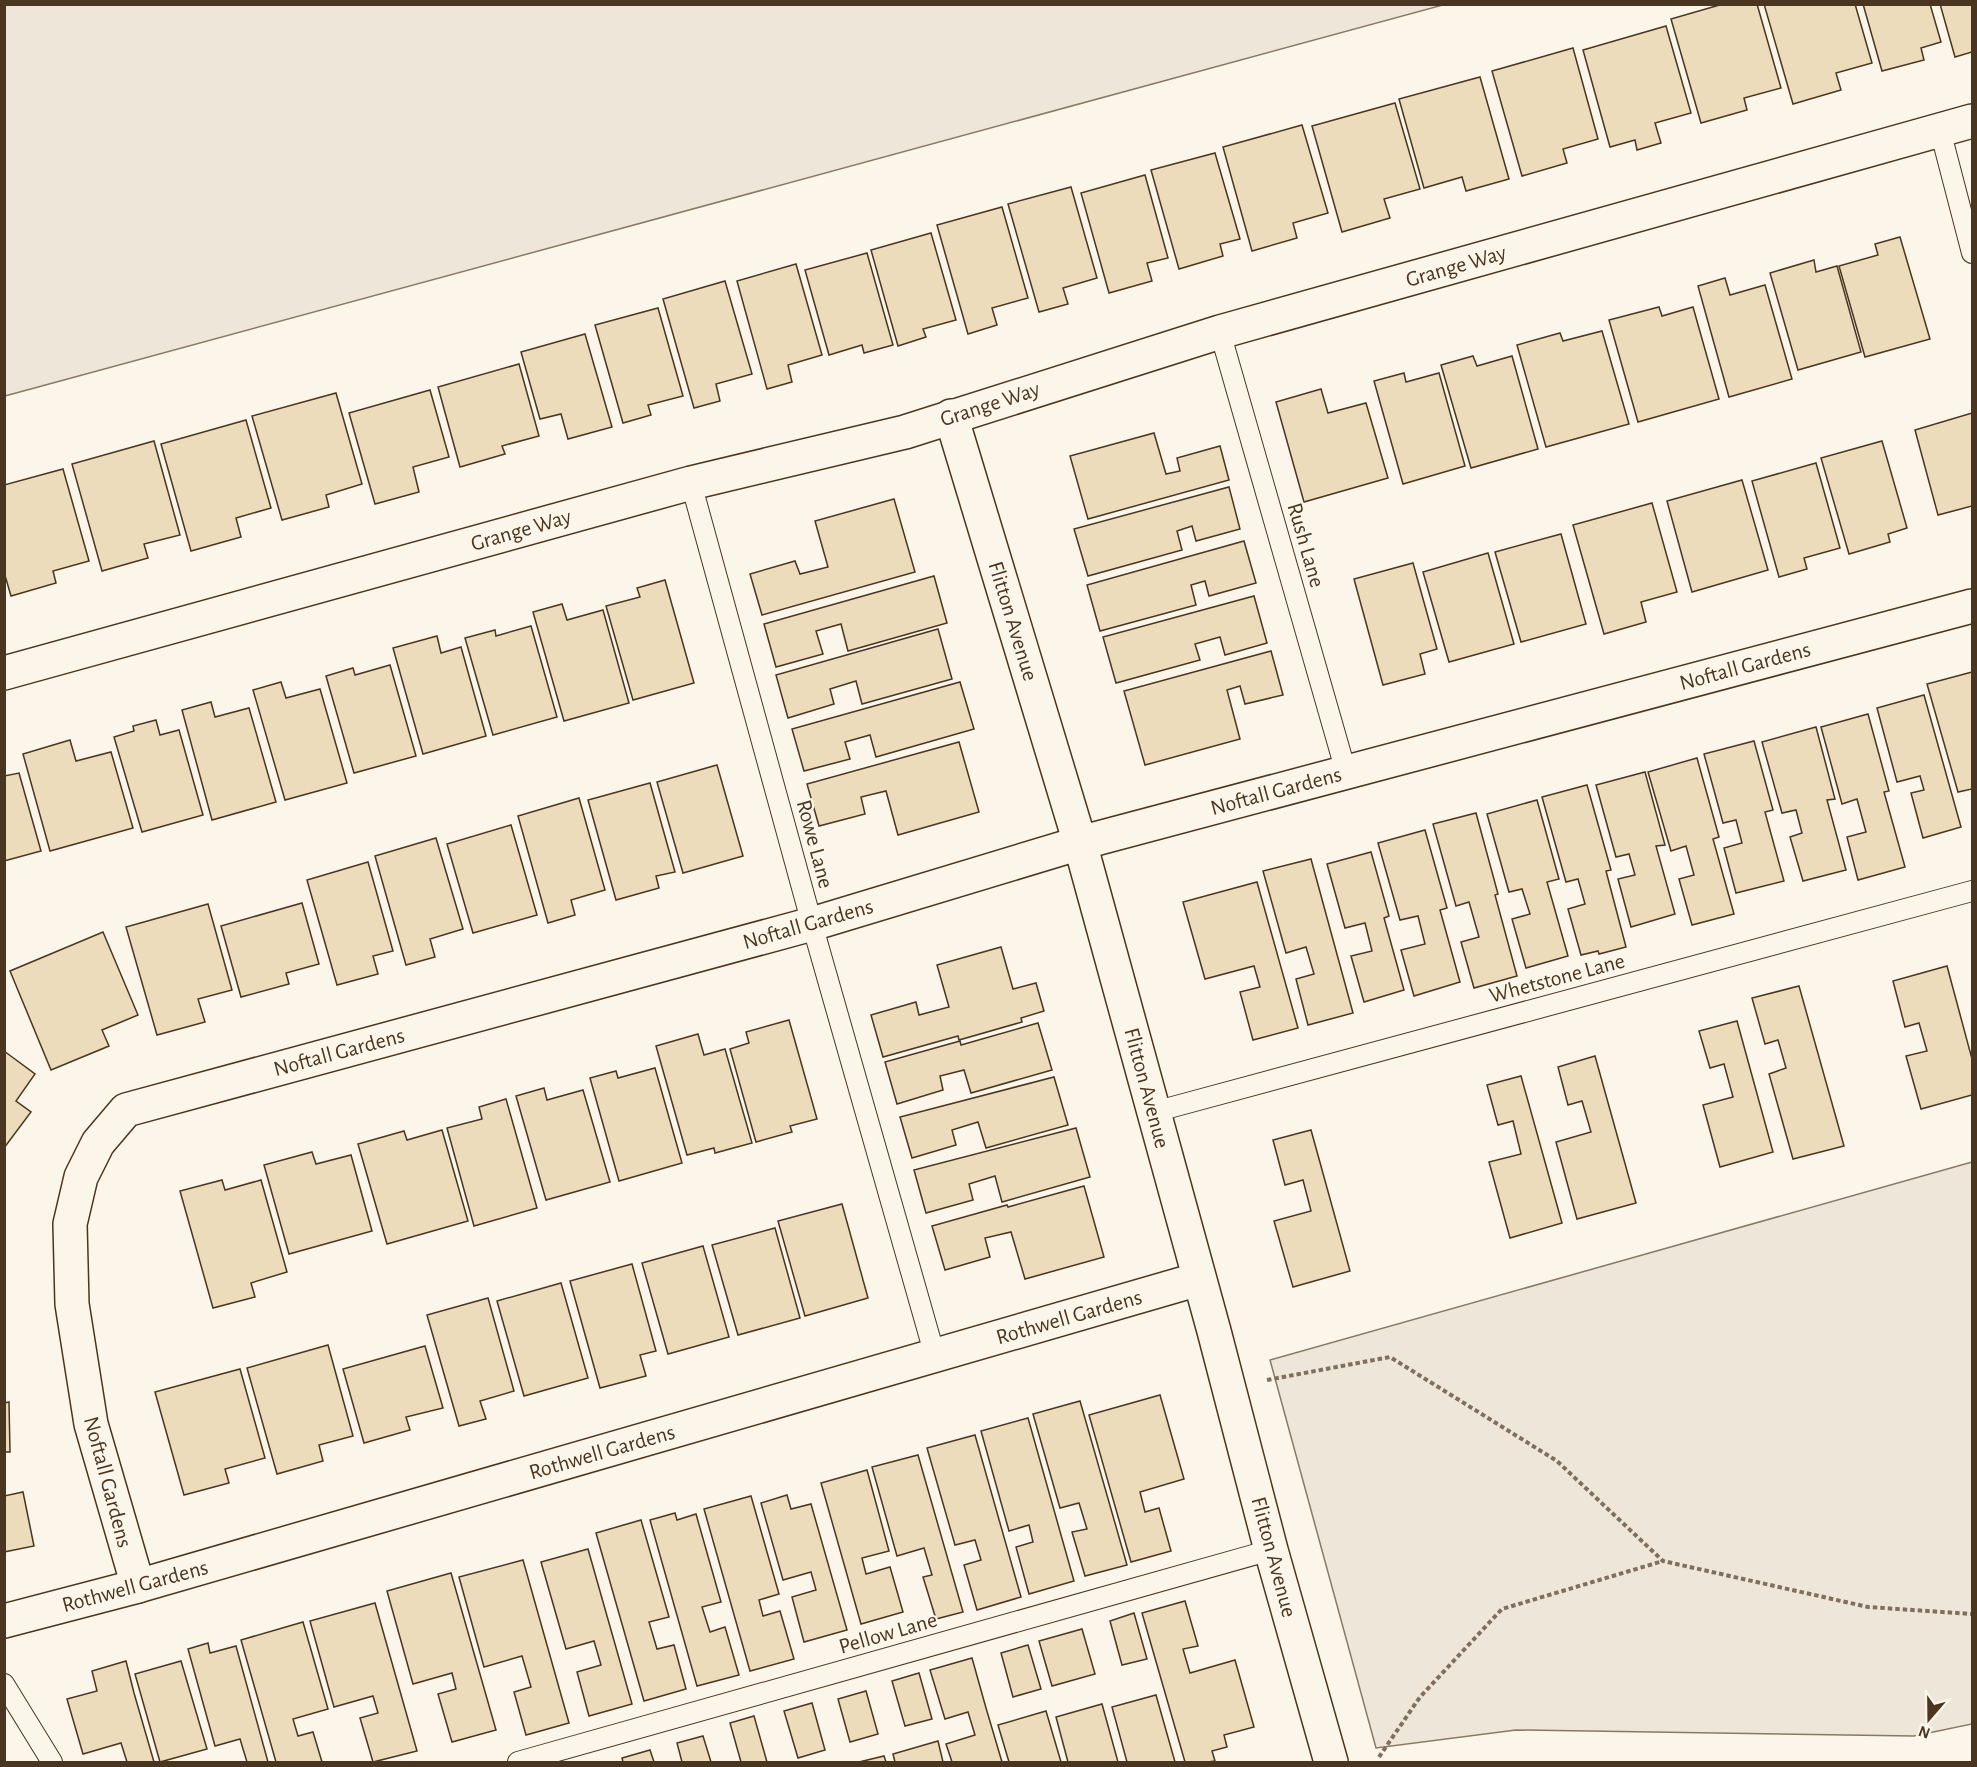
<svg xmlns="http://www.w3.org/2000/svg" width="1977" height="1767" font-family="'Alegreya Sans',sans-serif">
	<rect width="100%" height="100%" fill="#fbf6e9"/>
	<g fill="#ede6d9" stroke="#887966" stroke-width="1.5">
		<path d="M 5,4 L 1443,4 L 1443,5 L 5,396 Z"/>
		<path d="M 1972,1162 L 1972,1724 L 1914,1736 L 1516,1730 L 1376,1748 L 1270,1360 Z"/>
	</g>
	<g fill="#ecdcbc" stroke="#4a3520" stroke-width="1.5">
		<path d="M 1723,4 L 1757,4 L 1781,88 L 1744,98 L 1747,110 L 1701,123 L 1671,19 Z"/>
		<path d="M 1764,4 L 1855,4 L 1872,63 L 1836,73 L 1841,90 L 1793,104 Z"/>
		<path d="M 1863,4 L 1930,4 L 1941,42 L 1921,48 L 1924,60 L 1882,71 Z"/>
		<path d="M 1940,4 L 1972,4 L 1972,52 L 1955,57 Z"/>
		<path d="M 1666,26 L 1691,113 L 1655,123 L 1661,143 L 1637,150 L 1635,140 L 1610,147 L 1583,50 Z"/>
		<path d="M 1573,48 L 1598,139 L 1563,149 L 1567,163 L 1522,176 L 1492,71 Z"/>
		<path d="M 1480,77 L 1509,179 L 1466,191 L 1462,177 L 1424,188 L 1399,99 Z"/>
		<path d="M 1395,103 L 1420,189 L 1384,199 L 1390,218 L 1342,232 L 1312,126 Z"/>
		<path d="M 1302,125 L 1328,213 L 1293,223 L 1297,238 L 1252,251 L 1223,147 Z"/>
		<path d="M 1215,153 L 1240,239 L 1220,244 L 1223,256 L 1179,269 L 1151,170 Z"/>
		<path d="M 1145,175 L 1168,258 L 1147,263 L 1152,281 L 1109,293 L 1081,193 Z"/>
		<path d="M 1071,187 L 1097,278 L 1063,288 L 1068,304 L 1039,312 L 1008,204 Z"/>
		<path d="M 1002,207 L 1028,298 L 992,308 L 997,325 L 968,334 L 937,225 Z"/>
		<path d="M 931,233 L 956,320 L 923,329 L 926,337 L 898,346 L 871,250 Z"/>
		<path d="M 1900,237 L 1930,339 L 1865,357 L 1839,266 L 1878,255 L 1875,244 Z"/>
		<path d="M 867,253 L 893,345 L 864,353 L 862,345 L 829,355 L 805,270 Z"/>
		<path d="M 1814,260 L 1816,272 L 1837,266 L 1861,352 L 1798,370 L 1770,273 Z"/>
		<path d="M 796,264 L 822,355 L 788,365 L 792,382 L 767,389 L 737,281 Z"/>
		<path d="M 1725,278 L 1730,295 L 1765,285 L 1792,379 L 1729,397 L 1698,286 Z"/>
		<path d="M 725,281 L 752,374 L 716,384 L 720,401 L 694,408 L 663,299 Z"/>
		<path d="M 1659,307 L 1662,316 L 1693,307 L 1719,399 L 1638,422 L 1609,320 Z"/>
		<path d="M 658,308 L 683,396 L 648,405 L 651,415 L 623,423 L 595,325 Z"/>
		<path d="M 1602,331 L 1629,424 L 1546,447 L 1517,345 L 1560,333 L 1563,341 Z"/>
		<path d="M 585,334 L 612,427 L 568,439 L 561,414 L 540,419 L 521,352 Z"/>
		<path d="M 1473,356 L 1477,366 L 1512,356 L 1538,449 L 1471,468 L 1441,365 Z"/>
		<path d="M 519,364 L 539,436 L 502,446 L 505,454 L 460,467 L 438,387 Z"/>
		<path d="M 1404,373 L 1406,382 L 1439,373 L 1465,466 L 1403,484 L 1374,381 Z"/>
		<path d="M 1321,389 L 1328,413 L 1366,403 L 1388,478 L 1304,502 L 1276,402 Z"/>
		<path d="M 430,390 L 449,457 L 413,467 L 419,492 L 375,504 L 349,413 Z"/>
		<path d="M 336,393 L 362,484 L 326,495 L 329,507 L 282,520 L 252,416 Z"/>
		<path d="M 1972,413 L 1972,506 L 1938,515 L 1915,430 Z"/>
		<path d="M 246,420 L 271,508 L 236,518 L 241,537 L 191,551 L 161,444 Z"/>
		<path d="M 1154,433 L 1166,474 L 1180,471 L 1177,458 L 1220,446 L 1229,480 L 1088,519 L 1070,456 Z"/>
		<path d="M 154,441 L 180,535 L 144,544 L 148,558 L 102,571 L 72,464 Z"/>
		<path d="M 1882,441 L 1907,528 L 1888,534 L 1890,542 L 1849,554 L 1821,458 Z"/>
		<path d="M 1816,463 L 1840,548 L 1804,558 L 1807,569 L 1779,577 L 1752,481 Z"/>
		<path d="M 63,469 L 89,561 L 53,571 L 56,583 L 11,596 L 4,572 L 4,485 Z"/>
		<path d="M 1742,480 L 1768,570 L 1692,592 L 1667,501 Z"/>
		<path d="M 1229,487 L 1240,529 L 1196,541 L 1192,526 L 1177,531 L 1182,550 L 1088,576 L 1074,529 Z"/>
		<path d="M 894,499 L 915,572 L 762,615 L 750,574 L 795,561 L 800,574 L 828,567 L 815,521 Z"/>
		<path d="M 1652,503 L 1677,592 L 1641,602 L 1646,622 L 1604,634 L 1573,525 Z"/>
		<path d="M 1561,534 L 1586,624 L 1521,642 L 1495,552 Z"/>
		<path d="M 1244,541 L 1256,583 L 1209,596 L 1205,581 L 1191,585 L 1196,605 L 1100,631 L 1087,585 Z"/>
		<path d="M 1488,553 L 1514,644 L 1449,662 L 1423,572 Z"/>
		<path d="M 1413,563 L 1437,649 L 1420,654 L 1425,674 L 1383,685 L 1354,579 Z"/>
		<path d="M 934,576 L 947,623 L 848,651 L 841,624 L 816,631 L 823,654 L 776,667 L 764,624 Z"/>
		<path d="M 665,580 L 694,683 L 633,700 L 606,606 L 640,597 L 637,588 Z"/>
		<path d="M 1254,596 L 1267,643 L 1225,655 L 1220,637 L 1195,644 L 1200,660 L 1116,683 L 1103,637 Z"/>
		<path d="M 562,604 L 567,620 L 603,610 L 629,703 L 564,721 L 533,612 Z"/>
		<path d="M 531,626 L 557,717 L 493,735 L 465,638 L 495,630 L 496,636 Z"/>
		<path d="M 938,629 L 952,679 L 862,704 L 856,681 L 830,689 L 834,704 L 788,718 L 776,675 Z"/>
		<path d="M 437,636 L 441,653 L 461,647 L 486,736 L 423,754 L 393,648 Z"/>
		<path d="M 1271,651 L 1283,695 L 1245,704 L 1240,686 L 1227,690 L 1240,739 L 1145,765 L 1124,691 Z"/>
		<path d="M 390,665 L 416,756 L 354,773 L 326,676 L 353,668 L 355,675 Z"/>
		<path d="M 1972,672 L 1972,789 L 1958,792 L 1927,684 Z"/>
		<path d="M 281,682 L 286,698 L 320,689 L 347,783 L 285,800 L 253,690 Z"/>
		<path d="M 960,682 L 974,729 L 876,757 L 870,735 L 845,742 L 850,759 L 804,771 L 792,729 Z"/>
		<path d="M 1924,695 L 1961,827 L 1923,838 L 1911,793 L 1924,790 L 1920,776 L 1897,782 L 1877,708 Z"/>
		<path d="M 211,702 L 215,717 L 249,708 L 276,802 L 212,820 L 182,710 Z"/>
		<path d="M 1868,714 L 1889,791 L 1884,792 L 1905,867 L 1858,880 L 1847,837 L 1866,832 L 1857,799 L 1842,804 L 1821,727 Z"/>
		<path d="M 156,720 L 160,735 L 179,730 L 203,815 L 142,832 L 114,737 L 134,731 L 133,726 Z"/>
		<path d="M 1816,727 L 1835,799 L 1827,800 L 1846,870 L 1803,881 L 1790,837 L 1802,833 L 1796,810 L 1782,813 L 1762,742 Z"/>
		<path d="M 70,740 L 76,761 L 111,752 L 133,828 L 50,851 L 23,754 Z"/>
		<path d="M 1754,741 L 1773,810 L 1765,812 L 1784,881 L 1736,893 L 1724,848 L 1742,843 L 1736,820 L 1723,823 L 1704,754 Z"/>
		<path d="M 959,742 L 979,812 L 898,835 L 886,791 L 861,797 L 865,814 L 819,826 L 807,784 Z"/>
		<path d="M 1697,758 L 1719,837 L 1713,839 L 1734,914 L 1692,925 L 1679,879 L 1694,875 L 1686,846 L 1671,851 L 1648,772 Z"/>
		<path d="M 717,765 L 743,856 L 683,873 L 657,782 Z"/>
		<path d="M 1645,772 L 1665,845 L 1656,846 L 1675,914 L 1631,927 L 1618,879 L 1635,875 L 1629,854 L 1616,857 L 1596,785 Z"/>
		<path d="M 19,773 L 41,851 L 4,861 L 4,776 Z"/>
		<path d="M 650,783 L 675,872 L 656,876 L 659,888 L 616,900 L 588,800 Z"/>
		<path d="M 1587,785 L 1611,870 L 1606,871 L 1626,947 L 1599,954 L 1598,951 L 1581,955 L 1568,909 L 1585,904 L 1578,879 L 1566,882 L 1542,797 Z"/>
		<path d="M 579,798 L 605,890 L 571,900 L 575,915 L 548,923 L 518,816 Z"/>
		<path d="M 1537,800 L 1559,879 L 1547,882 L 1568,956 L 1526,968 L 1512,919 L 1530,914 L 1522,889 L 1509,892 L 1487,814 Z"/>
		<path d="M 1476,813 L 1498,894 L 1495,895 L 1517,976 L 1474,988 L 1461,942 L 1479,937 L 1469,902 L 1456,906 L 1433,824 Z"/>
		<path d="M 511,825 L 537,915 L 473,933 L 447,844 Z"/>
		<path d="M 1425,830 L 1447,908 L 1440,910 L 1460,982 L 1414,996 L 1401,950 L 1425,944 L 1418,916 L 1400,920 L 1378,843 Z"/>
		<path d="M 436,838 L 463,929 L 430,939 L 435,957 L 406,965 L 375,856 Z"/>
		<path d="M 1371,852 L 1389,916 L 1384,918 L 1404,990 L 1364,1002 L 1351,956 L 1372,951 L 1365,923 L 1345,928 L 1327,864 Z"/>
		<path d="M 1311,859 L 1353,1013 L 1308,1025 L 1296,979 L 1314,974 L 1306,947 L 1286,953 L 1263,871 Z"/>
		<path d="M 368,862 L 393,951 L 373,956 L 378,974 L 337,985 L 307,880 Z"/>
		<path d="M 1257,882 L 1298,1028 L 1253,1040 L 1240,992 L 1260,987 L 1254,966 L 1205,979 L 1183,902 Z"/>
		<path d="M 302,903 L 319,964 L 286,973 L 289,984 L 241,997 L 221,926 Z"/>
		<path d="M 208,904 L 232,990 L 198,999 L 205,1022 L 157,1035 L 126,927 Z"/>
		<path d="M 103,932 L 138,1015 L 102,1030 L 109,1046 L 51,1070 L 10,971 Z"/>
		<path d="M 1001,947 L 1013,989 L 1036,983 L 1044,1011 L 1021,1018 L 1022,1022 L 959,1040 L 958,1036 L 883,1057 L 871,1015 L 916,1002 L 919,1015 L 949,1007 L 937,965 Z"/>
		<path d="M 1947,966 L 1972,1059 L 1972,1095 L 1921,1109 L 1906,1056 L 1927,1051 L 1919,1023 L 1905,1027 L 1893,981 Z"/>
		<path d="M 1799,986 L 1844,1146 L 1793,1159 L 1769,1074 L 1786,1068 L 1778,1040 L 1765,1044 L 1752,998 Z"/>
		<path d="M 789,1020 L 817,1119 L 790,1126 L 792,1132 L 756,1142 L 730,1049 L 749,1043 L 746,1032 Z"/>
		<path d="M 1737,1021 L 1773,1152 L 1720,1167 L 1703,1105 L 1733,1097 L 1724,1064 L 1710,1068 L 1699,1031 Z"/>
		<path d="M 1038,1023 L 1052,1070 L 971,1093 L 964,1070 L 940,1076 L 943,1090 L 897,1104 L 885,1062 L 960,1041 L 961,1045 Z"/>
		<path d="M 698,1034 L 704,1055 L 725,1049 L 752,1143 L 715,1153 L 714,1148 L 687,1155 L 656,1046 Z"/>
		<path d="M 4,1051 L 35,1074 L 16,1101 L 31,1112 L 4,1148 Z"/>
		<path d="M 1595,1056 L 1636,1203 L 1577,1219 L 1556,1142 L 1591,1132 L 1582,1101 L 1568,1105 L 1558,1067 Z"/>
		<path d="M 655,1068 L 682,1163 L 619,1181 L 590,1078 L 616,1071 L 618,1078 Z"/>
		<path d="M 1521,1076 L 1562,1223 L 1510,1238 L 1489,1162 L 1521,1154 L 1513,1121 L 1498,1125 L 1487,1085 Z"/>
		<path d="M 1054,1077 L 1068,1125 L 986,1148 L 978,1122 L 952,1130 L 956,1145 L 912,1158 L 900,1117 Z"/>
		<path d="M 544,1088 L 547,1100 L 583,1090 L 610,1182 L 546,1200 L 516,1096 Z"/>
		<path d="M 506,1099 L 537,1208 L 474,1226 L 447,1128 L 482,1119 L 479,1107 Z"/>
		<path d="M 1076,1128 L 1090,1177 L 1002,1202 L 995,1176 L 969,1184 L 973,1200 L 926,1213 L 914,1170 Z"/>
		<path d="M 442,1130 L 468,1221 L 387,1244 L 358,1144 L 404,1131 L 407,1140 Z"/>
		<path d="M 1311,1130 L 1350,1271 L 1293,1287 L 1274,1221 L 1311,1211 L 1303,1180 L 1285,1185 L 1273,1140 Z"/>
		<path d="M 312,1152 L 316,1164 L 351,1155 L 372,1231 L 289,1254 L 264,1165 Z"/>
		<path d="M 222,1180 L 225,1190 L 261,1180 L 287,1272 L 251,1283 L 255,1297 L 213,1308 L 180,1191 Z"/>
		<path d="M 1084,1186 L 1104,1257 L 1025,1279 L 1011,1232 L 985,1238 L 990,1257 L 945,1270 L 932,1226 L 1007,1205 L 1008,1207 Z"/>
		<path d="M 842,1204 L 868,1298 L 805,1316 L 778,1221 Z"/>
		<path d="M 775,1228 L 800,1318 L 738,1335 L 712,1245 Z"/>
		<path d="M 703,1246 L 729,1337 L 668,1354 L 642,1263 Z"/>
		<path d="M 632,1264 L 656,1351 L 640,1355 L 646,1376 L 600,1388 L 570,1281 Z"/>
		<path d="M 561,1283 L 588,1378 L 524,1396 L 497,1301 Z"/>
		<path d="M 488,1298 L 514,1391 L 480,1401 L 486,1419 L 459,1426 L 427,1315 Z"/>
		<path d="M 328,1345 L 353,1436 L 319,1445 L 323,1461 L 277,1474 L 247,1368 Z"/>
		<path d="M 425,1346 L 443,1408 L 406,1417 L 410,1430 L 364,1443 L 343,1369 Z"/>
		<path d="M 240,1369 L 265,1458 L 225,1469 L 229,1483 L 184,1495 L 155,1392 Z"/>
		<path d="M 1160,1395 L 1184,1479 L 1140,1492 L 1145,1512 L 1159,1508 L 1171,1551 L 1131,1562 L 1089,1415 Z"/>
		<path d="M 1080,1401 L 1127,1565 L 1085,1576 L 1072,1532 L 1087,1529 L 1079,1503 L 1060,1508 L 1033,1414 Z"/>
		<path d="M 9,1402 L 10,1452 L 4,1452 L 4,1403 Z"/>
		<path d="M 1028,1418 L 1074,1581 L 1029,1594 L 1016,1547 L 1033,1542 L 1029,1525 L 1009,1531 L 981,1431 Z"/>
		<path d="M 975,1435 L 1021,1597 L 977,1610 L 964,1565 L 981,1560 L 975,1540 L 955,1545 L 927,1448 Z"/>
		<path d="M 918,1455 L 963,1612 L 936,1619 L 923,1577 L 932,1575 L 924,1548 L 897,1556 L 872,1467 Z"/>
		<path d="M 867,1470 L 889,1551 L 862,1558 L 866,1574 L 890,1567 L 903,1612 L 861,1624 L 821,1483 Z"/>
		<path d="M 23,1492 L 34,1546 L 4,1552 L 4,1496 Z"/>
		<path d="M 787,1495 L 791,1509 L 811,1504 L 847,1630 L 804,1642 L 792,1597 L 816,1590 L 811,1572 L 783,1580 L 761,1503 Z"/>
		<path d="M 751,1496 L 779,1594 L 759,1600 L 763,1616 L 780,1611 L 794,1659 L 750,1671 L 704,1509 Z"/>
		<path d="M 675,1513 L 677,1520 L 696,1514 L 721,1602 L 702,1607 L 710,1632 L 725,1627 L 739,1675 L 697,1686 L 650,1520 Z"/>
		<path d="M 641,1520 L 669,1617 L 649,1622 L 657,1649 L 674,1645 L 686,1689 L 644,1701 L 596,1533 Z"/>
		<path d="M 588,1549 L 632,1704 L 589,1716 L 577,1672 L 601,1665 L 594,1641 L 566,1649 L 541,1562 Z"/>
		<path d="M 523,1560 L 569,1723 L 526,1735 L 514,1692 L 531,1687 L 522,1656 L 484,1667 L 459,1577 Z"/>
		<path d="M 451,1573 L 496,1730 L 452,1742 L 438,1694 L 456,1689 L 452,1673 L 413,1684 L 387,1591 Z"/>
		<path d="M 1185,1601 L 1198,1646 L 1183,1649 L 1190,1673 L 1235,1660 L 1254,1727 L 1224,1735 L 1227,1747 L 1212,1751 L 1215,1761 L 1208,1762 L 1185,1762 L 1142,1613 Z"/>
		<path d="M 375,1603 L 417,1751 L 373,1762 L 360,1718 L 378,1713 L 373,1696 L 334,1707 L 310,1621 Z"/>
		<path d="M 1134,1613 L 1147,1659 L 1122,1665 L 1110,1621 Z"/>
		<path d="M 303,1622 L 328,1709 L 293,1719 L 298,1736 L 313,1732 L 322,1762 L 276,1762 L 241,1640 Z"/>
		<path d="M 1082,1629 L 1095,1674 L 1052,1686 L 1039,1641 Z"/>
		<path d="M 208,1643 L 210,1653 L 236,1646 L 268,1762 L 247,1762 L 240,1739 L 215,1746 L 188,1649 Z"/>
		<path d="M 1028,1645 L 1041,1689 L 1013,1697 L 1001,1653 Z"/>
		<path d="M 972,1658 L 986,1708 L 1002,1762 L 952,1762 L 946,1744 L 975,1735 L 968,1712 L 945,1719 L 930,1670 Z"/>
		<path d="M 126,1661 L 134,1693 L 154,1762 L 127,1762 L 121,1743 L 83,1754 L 67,1699 L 97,1691 L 92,1671 Z"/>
		<path d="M 181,1661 L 207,1749 L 160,1762 L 135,1674 Z"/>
		<path d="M 919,1673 L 932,1719 L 905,1726 L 892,1681 Z"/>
		<path d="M 866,1691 L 878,1734 L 850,1742 L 838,1699 Z"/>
		<path d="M 1156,1695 L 1175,1762 L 1127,1762 L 1112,1707 Z"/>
		<path d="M 812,1703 L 825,1750 L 798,1758 L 784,1711 Z"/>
		<path d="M 1102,1704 L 1118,1762 L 1068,1762 L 1056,1717 Z"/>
		<path d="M 1046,1711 L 1061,1762 L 1009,1762 L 998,1725 Z"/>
		<path d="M 754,1716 L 767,1762 L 741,1762 L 730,1723 Z"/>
		<path d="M 703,1736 L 711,1762 L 682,1762 L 677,1743 Z"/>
		<path d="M 938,1741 L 943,1762 L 895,1762 L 893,1754 Z"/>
		<path d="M 650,1750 L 654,1762 L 623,1762 L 622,1758 Z"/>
		<path d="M 884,1756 L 886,1762 L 859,1762 Z"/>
	</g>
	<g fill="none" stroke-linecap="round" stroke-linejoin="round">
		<defs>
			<g id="service">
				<path d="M 1940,130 L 1972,253"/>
				<path d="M 1220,332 L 1346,772"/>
				<path d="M 691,483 L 812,924 L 935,1356"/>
				<path d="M 1154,1112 L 1972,891"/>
				<path d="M 4,1684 L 52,1762"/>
				<path d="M 518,1762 L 1271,1550"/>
			</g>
			<g id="minor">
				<path d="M 951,416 L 1080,843 L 1214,1331 L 1271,1550 L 1331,1762"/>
				<path d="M 4,673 L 691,483 L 905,432 L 1220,332 L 1972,121"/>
				<path d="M 138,1586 L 91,1424 L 72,1304 L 70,1224 L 81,1177 L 98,1143 L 126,1110 L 812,924 L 1080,843 L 1972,606"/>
				<path d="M 4,1621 L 138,1586 L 1199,1279"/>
			</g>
		</defs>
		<use href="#service" stroke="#4a3520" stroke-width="22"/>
		<use href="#minor" stroke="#4a3520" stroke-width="36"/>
		<g stroke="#7f6f5c" stroke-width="4" stroke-dasharray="4.5 3" stroke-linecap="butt">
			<path d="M 1267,1380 L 1390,1357 L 1557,1461 L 1663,1561 L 1868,1607 L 1972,1614"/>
			<path d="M 1379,1757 L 1420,1697 L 1502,1609 L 1663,1561"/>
		</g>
		<use href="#service" stroke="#fbf6e9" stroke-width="20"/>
		<use href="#minor" stroke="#fbf6e9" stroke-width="33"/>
	</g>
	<g text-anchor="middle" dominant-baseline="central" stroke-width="4.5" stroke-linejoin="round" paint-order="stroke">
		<g font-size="22" fill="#4a3520" stroke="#fbf6e9">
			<text transform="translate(1456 266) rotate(-16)">Grange Way</text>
			<text transform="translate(990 404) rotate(-18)">Grange Way</text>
			<text transform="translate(521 530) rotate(-16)">Grange Way</text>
			<text transform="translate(1306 545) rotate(74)">Rush Lane</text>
			<text transform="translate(1013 621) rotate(73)">Flitton Avenue</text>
			<text transform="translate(1745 666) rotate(-15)">Noftall Gardens</text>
			<text transform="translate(1276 791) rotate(-15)">Noftall Gardens</text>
			<text transform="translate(815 844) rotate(75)">Rowe Lane</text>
			<text transform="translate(808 924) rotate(-16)">Noftall Gardens</text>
			<text transform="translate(1557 978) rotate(-15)">Whetstone Lane</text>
			<text transform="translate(339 1052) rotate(-15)">Noftall Gardens</text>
			<text transform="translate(1147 1088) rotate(75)">Flitton Avenue</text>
			<text transform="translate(1069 1317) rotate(-16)">Rothwell Gardens</text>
			<text transform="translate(602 1452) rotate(-16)">Rothwell Gardens</text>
			<text transform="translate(108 1482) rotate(75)">Noftall Gardens</text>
			<text transform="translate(1274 1557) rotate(75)">Flitton Avenue</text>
			<text transform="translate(135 1586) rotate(-15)">Rothwell Gardens</text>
			<text transform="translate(888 1633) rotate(-16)">Pellow Lane</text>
		</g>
	</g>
	<rect width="1977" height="1767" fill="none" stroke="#4a3520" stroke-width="12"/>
	<g transform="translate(1929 1719) rotate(200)" stroke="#fbf6e9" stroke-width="4.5" paint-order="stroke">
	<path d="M0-4.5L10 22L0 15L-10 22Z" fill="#4a3520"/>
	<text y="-9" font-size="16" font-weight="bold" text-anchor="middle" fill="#4a3520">N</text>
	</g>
</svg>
